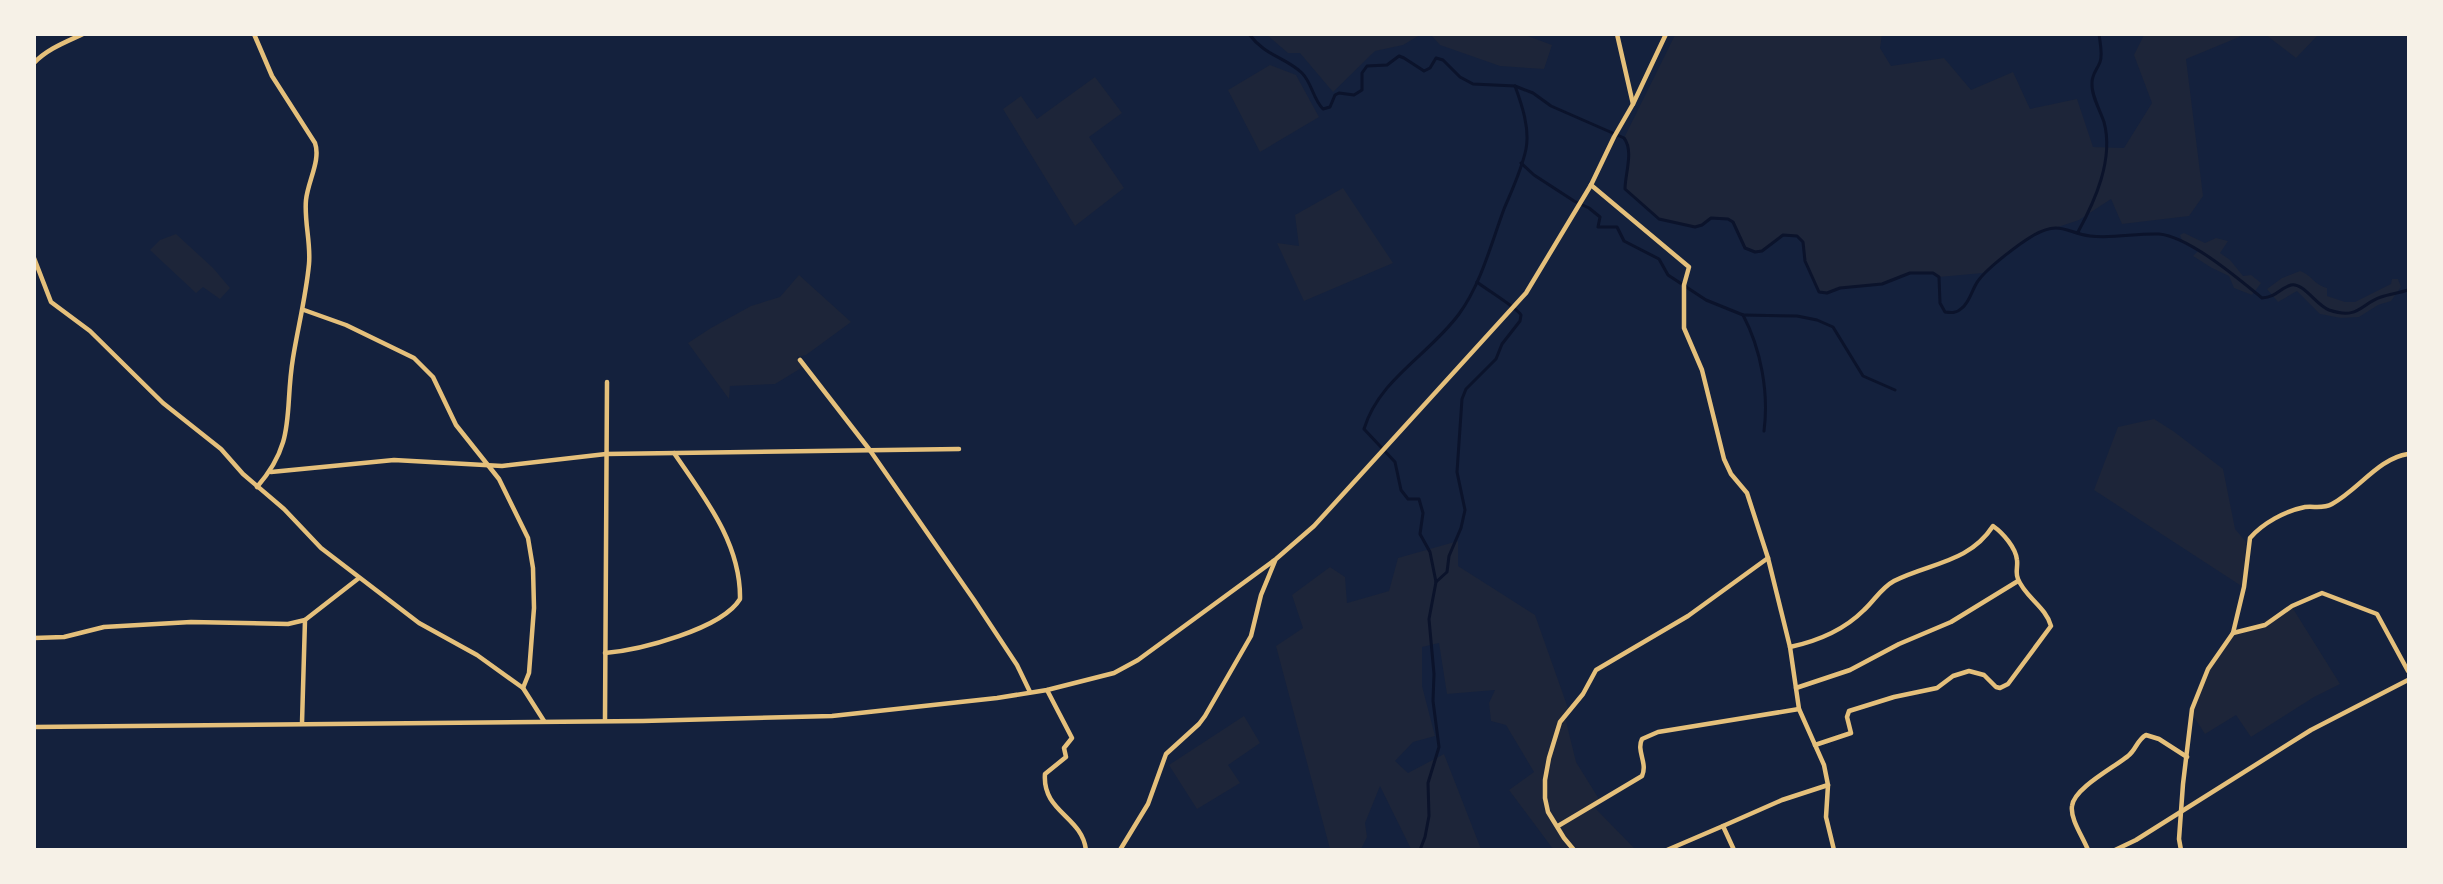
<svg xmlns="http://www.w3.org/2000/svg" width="2443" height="884" font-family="'Golos Text',sans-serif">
	<rect width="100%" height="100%" fill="#14213d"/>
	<g fill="#1d2539">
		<path d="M 1267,35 L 1420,35 L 1403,45 L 1375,51 L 1333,92 L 1300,53 L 1288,53 Z"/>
		<path d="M 1431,35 L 1525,35 L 1552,45 L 1544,69 L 1500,66 L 1440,45 Z"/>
		<path d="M 1675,35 L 1882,35 L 1880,48 L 1891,66 L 1944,58 L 1971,90 L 2013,72 L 2030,109 L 2077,99 L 2093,147 L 2124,148 L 2152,103 L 2134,55 L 2144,35 L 2244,35 L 2186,59 L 2203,196 L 2189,216 L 2122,224 L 2111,199 L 2079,220 L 2034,235 L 1983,273 L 1939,277 L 1933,273 L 1910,273 L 1882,284 L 1840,288 L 1827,293 L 1819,292 L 1805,261 L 1803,242 L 1797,236 L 1783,235 L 1762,251 L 1750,251 L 1745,248 L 1733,222 L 1728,219 L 1711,218 L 1702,225 L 1695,227 L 1659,219 L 1625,189 C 1625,174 1634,151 1624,138 Z"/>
		<path d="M 2266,35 L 2318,35 L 2296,58 Z"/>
		<path d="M 1270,65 L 1296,75 L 1319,117 L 1260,152 L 1228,90 Z"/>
		<path d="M 1095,77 L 1122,113 L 1089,137 L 1124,188 L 1075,226 L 1003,109 L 1021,96 L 1037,119 Z"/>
		<path d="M 1343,188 L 1393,263 L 1304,301 L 1277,243 L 1299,246 L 1295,215 Z"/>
		<path d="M 2184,233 L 2205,243 L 2216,238 L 2228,241 L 2220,253 L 2230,260 L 2243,276 L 2251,275 L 2261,283 L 2252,295 L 2234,288 L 2229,276 L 2212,268 L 2193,256 L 2198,251 L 2183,243 L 2180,235 Z"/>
		<path d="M 176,234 L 213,268 L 230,288 L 220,299 L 203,287 L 196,293 L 150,250 L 160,240 Z"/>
		<path d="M 2300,271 C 2312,275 2313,284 2327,288 L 2327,296 L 2345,302 L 2355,302 L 2391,284 L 2392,279 L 2398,279 L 2401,287 L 2391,301 L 2378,305 L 2359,317 L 2341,318 L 2320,314 L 2297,291 L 2278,302 L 2267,289 L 2282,278 Z"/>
		<path d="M 799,275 L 851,322 L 806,355 L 797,357 L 803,367 L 775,384 L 730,386 L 729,399 L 688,343 L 711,328 L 751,306 L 780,297 Z"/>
		<path d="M 2154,419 L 2173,431 L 2223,469 L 2235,529 L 2246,542 L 2243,587 L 2094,490 L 2118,427 Z"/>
		<path d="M 1458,541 L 1458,566 L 1535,615 L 1569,711 L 1565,717 L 1576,762 L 1599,799 L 1595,808 L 1635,849 L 1553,849 L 1509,790 L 1534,772 L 1506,725 L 1491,721 L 1489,703 L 1495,690 L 1447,694 L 1439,643 L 1422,647 L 1422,686 L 1435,736 L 1413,742 L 1395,761 L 1408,773 L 1444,754 L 1481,849 L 1411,849 L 1380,786 L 1365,823 L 1367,837 L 1361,849 L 1330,849 L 1276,646 L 1303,628 L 1292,595 L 1330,567 L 1345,577 L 1347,603 L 1389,591 L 1398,558 Z"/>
		<path d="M 2292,607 L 2340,684 L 2314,697 L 2251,737 L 2236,715 L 2205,734 L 2192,714 L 2208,671 L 2230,637 Z"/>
		<path d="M 1244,716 L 1260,743 L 1228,765 L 1240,783 L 1197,809 L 1169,765 Z"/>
	</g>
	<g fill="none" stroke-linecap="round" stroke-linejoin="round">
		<g stroke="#0b132b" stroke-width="3">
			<path d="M 1249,34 C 1265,56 1285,57 1302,73 C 1312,83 1313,99 1323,109 L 1330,107 L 1335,95 L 1339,93 L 1354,95 L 1362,90 L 1362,73 L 1367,66 L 1387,65 L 1399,56 L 1404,58 L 1424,71 L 1430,68 L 1436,58 L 1443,60 L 1460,77 L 1473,84 L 1515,86 L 1533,93 L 1551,106 L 1624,138 C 1634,151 1625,174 1625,189 L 1659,219 L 1695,227 L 1702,225 L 1711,218 L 1728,219 L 1733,222 L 1745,248 L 1755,252 L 1762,251 L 1783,235 L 1797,236 L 1803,242 L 1805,261 L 1819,292 L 1827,293 L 1840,288 L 1882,284 L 1910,273 L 1933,273 L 1939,277 L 1940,303 L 1945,312 C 1952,313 1957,313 1962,308 C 1970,302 1972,289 1978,281 C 1987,268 2020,243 2034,235 C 2060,220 2067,233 2090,236 C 2113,239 2136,233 2159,234 C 2188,236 2239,279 2262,298 C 2277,297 2280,288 2291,285 C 2303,282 2317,306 2329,310 C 2359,320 2360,304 2381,297 C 2390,294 2399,293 2408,290"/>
			<path d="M 1521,163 L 1534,175 L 1574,201 L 1589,208 L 1600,217 L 1598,227 L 1617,227 L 1624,241 L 1659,259 L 1668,275 L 1706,300 L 1743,315 C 1761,349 1769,393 1764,431"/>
			<path d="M 2078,232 C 2095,201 2114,159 2104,122 C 2100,110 2091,95 2092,83 C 2092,74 2097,70 2100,62 C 2103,55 2100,42 2099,34"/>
			<path d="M 1743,315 L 1797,316 L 1817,320 L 1833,327 L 1863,376 L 1895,390"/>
			<path d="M 1436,582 L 1447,572 L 1449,556 L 1461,528 L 1465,510 L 1457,472 L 1462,399 L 1466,389 L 1496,359 L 1502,344 L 1520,321 L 1521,315 C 1516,307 1487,290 1477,282"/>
			<path d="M 1420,850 L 1425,837 L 1429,816 L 1428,783 L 1439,747 L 1433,701 L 1434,674 L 1429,619 L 1436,582 L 1430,552 L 1420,534 L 1423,513 L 1419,499 L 1408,499 L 1401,490 L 1395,462 L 1364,429 C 1379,379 1429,355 1459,314 C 1481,284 1491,244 1504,209 C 1512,190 1522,169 1526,149 C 1530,129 1522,105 1515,86"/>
		</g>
		<g stroke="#e5c07b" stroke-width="4.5">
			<path d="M 254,34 L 272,76 L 315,143 C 321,160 308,181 306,200 C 304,221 311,243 309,264 C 306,296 298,327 293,358 C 284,412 297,441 257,487"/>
			<path d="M 1617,34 L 1633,104"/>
			<path d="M 34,63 C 47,49 66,42 83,34"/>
			<path d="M 1591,185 L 1689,267 L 1684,285 L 1684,328 L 1702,370 L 1724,459 L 1731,474 L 1747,493 L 1768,558 L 1790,647 L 1799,709 L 1824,765 L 1828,785 L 1826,817 L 1834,850"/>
			<path d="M 34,258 L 51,302 L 90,331 L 163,403 L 221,449 L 243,474 L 284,509 L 321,548 L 419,623 L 477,655 L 523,688 L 544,721"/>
			<path d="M 304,310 L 346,325 L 414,358 L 433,377 L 456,425 L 499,479 L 528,538 L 533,568 L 534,608 L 529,673 L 523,688"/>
			<path d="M 800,360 L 869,449 L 974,600 L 1017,665 L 1030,692"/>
			<path d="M 271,472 L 394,460 L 502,466 L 606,454 L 959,449"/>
			<path d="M 2233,633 L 2265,625 L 2292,606 L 2322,593 L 2377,614 L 2408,671"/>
			<path d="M 34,638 L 64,637 L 104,627 L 191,622 L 288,624 L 305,620"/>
			<path d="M 1790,647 C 1818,641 1843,631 1864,610 C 1874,601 1881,588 1894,581 C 1929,563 1969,563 1993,526 C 2003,533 2016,548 2017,560 C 2018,567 2015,573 2018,579 C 2025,597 2046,607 2051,626 L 2008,684 L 2000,688 L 1996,687 L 1984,675 L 1969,671 L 1953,676 L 1937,688 L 1894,697 L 1849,711 L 1847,717 L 1851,733 L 1815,745"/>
			<path d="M 605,653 C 640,650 722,629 740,599 C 741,543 704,497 674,453"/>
			<path d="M 1796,688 L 1850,670 L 1899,644 L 1951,622 L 2018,581"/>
			<path d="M 1047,690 L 1072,738 L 1064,748 L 1066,757 L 1045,774 C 1042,812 1082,816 1086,850"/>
			<path d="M 605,720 L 607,382"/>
			<path d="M 302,723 L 305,620 L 359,578"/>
			<path d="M 34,727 L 643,721 L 832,716 L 997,698 L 1047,690 L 1114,673 L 1138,660 L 1276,559 L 1314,526 L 1526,293 L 1591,185 L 1614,137 L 1633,104 L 1666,34"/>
			<path d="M 1558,826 L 1642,776 C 1648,763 1636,751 1642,739 L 1658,732 L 1799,709"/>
			<path d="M 1120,850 L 1148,804 L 1166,754 L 1199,724 L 1205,716 L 1251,636 L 1261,595 L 1275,561"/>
			<path d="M 1574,850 L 1564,838 L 1548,812 L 1545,798 L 1545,780 L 1549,758 L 1560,722 L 1583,694 L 1596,670 L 1688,616 L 1768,558"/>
			<path d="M 1667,850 L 1723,826"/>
			<path d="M 1734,850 L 1723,826 L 1782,800 L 1828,785"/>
			<path d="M 2088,850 C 2083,837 2070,819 2072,806 C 2074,788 2115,767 2128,756 C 2136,750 2137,740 2146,735 L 2159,739 L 2187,757"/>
			<path d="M 2115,850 L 2136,840 L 2311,730 L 2408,680"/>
			<path d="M 2181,850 L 2179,839 L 2183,784 L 2192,709 L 2208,669 L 2233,633 L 2244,587 L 2250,538 C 2263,523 2285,511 2305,507 C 2315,506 2323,509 2332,504 C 2358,490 2379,458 2408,454"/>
		</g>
	</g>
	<rect width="2443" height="884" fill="none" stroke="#f6f1e7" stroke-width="72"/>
</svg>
